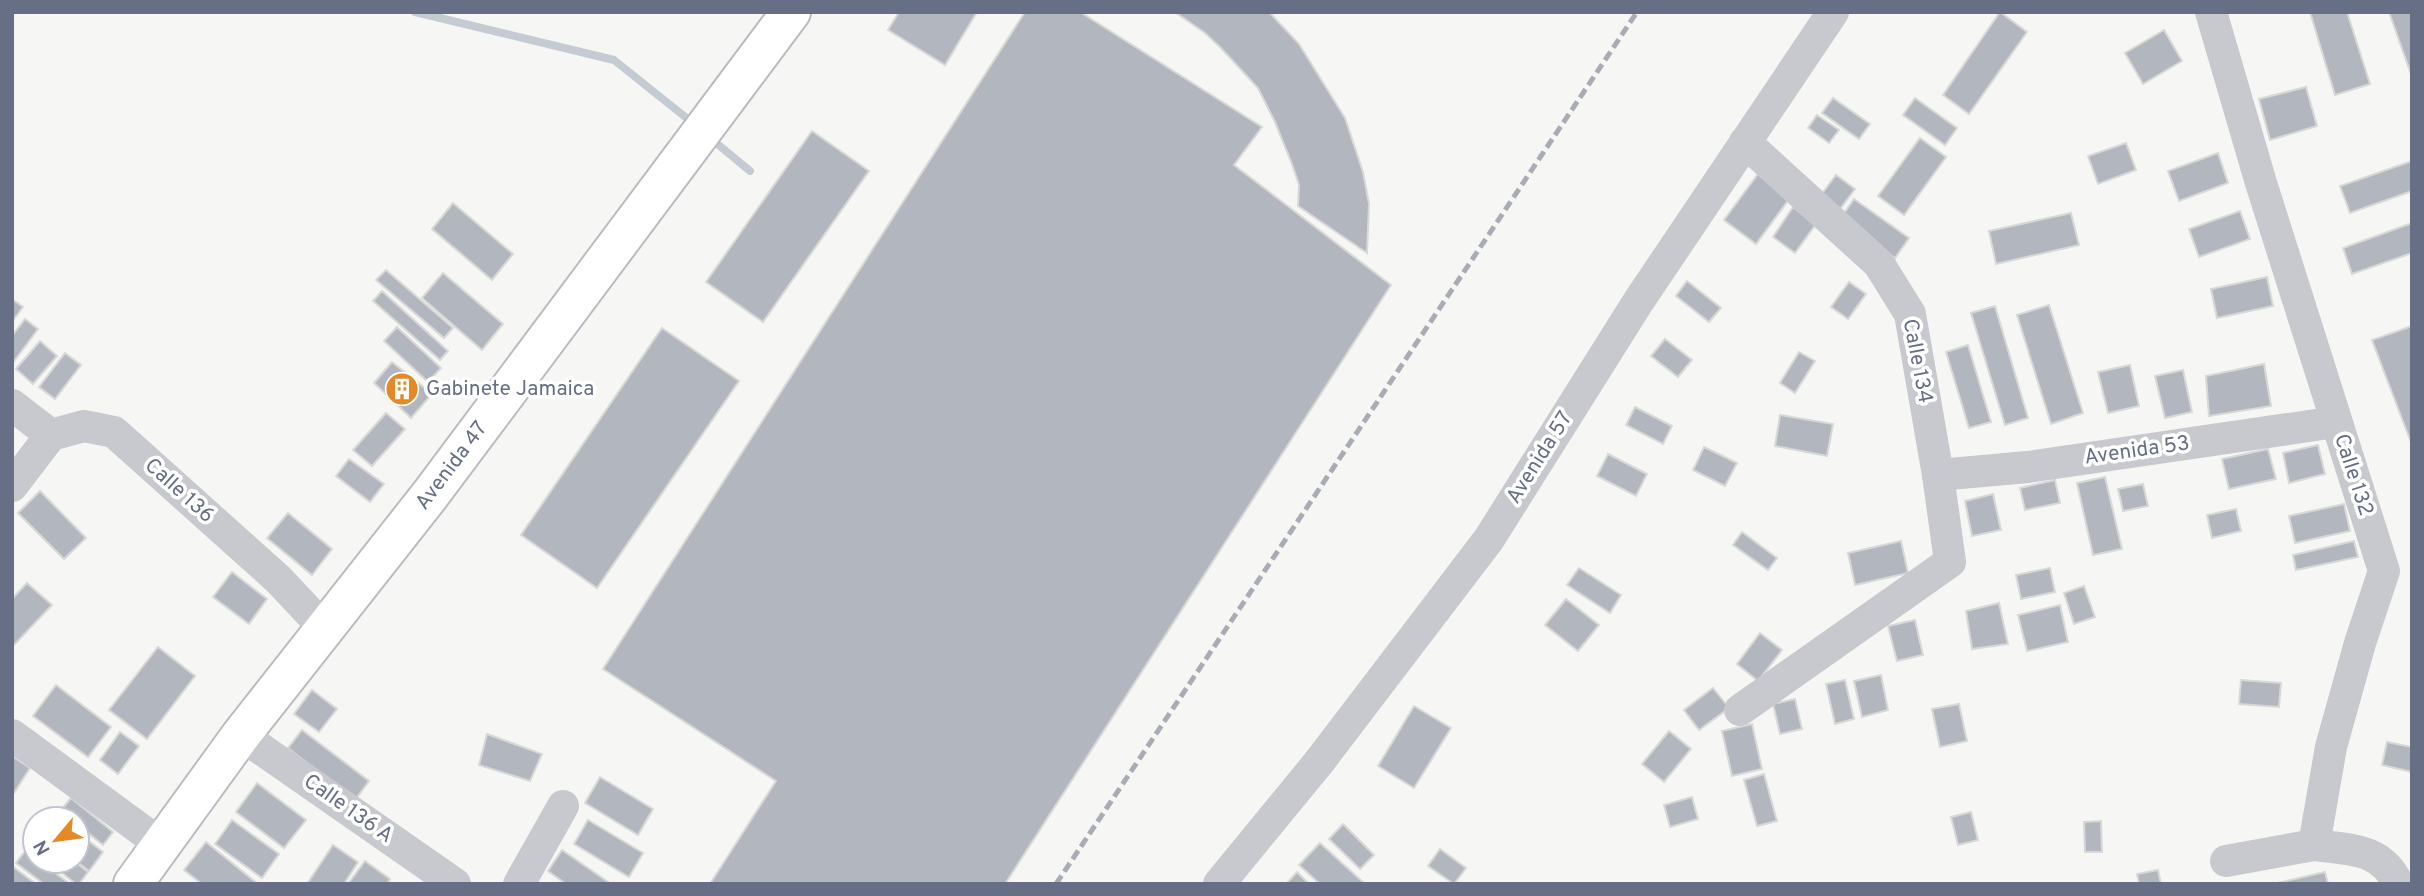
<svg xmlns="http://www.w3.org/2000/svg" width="2424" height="896" font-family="Overpass,sans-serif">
	<rect width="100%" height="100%" fill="#f6f7f4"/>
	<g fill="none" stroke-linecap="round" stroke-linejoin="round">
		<g stroke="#c5cbd2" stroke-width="8">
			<path d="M 415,12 L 614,60 L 694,124"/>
			<path d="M 709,137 L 750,171"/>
		</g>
	</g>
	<g fill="#b2b6bf" stroke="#d8d9d7" stroke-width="2">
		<path d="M 899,12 L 977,12 L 945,65 L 888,30 Z"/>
		<path d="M 1025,12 L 1080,12 L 1262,127 L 1234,165 L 1391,285 L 1005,884 L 710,884 L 776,781 L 603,669 Z"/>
		<path d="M 1175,12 L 1269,12 L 1299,44 L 1345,118 L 1363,172 L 1369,204 L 1367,253 L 1298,206 L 1299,185 L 1292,164 L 1275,122 L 1258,88 L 1221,48 L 1205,33 Z"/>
		<path d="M 2000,12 L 2027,32 L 1969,114 L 1943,95 Z"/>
		<path d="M 2310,12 L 2347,12 L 2370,84 L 2335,95 Z"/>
		<path d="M 2389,12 L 2412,12 L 2412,77 Z"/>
		<path d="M 2164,30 L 2182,61 L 2143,84 L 2125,53 Z"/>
		<path d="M 2306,87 L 2317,126 L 2270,140 L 2259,99 Z"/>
		<path d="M 1833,98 L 1870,124 L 1859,139 L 1822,113 Z"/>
		<path d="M 1915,98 L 1957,128 L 1945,145 L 1903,115 Z"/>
		<path d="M 1817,115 L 1839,130 L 1829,143 L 1808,128 Z"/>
		<path d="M 812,131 L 869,171 L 763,322 L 706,282 Z"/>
		<path d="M 1920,138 L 1946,157 L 1904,215 L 1878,196 Z"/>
		<path d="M 2126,143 L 2136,170 L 2098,184 L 2088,156 Z"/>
		<path d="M 2218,153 L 2228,183 L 2179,201 L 2168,171 Z"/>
		<path d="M 2412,161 L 2412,191 L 2350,213 L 2340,186 Z"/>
		<path d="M 1758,174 L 1790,198 L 1756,244 L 1724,220 Z"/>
		<path d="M 1836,175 L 1855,189 L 1840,209 L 1821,195 Z"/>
		<path d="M 1854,199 L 1909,238 L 1895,258 L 1840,219 Z"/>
		<path d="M 453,203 L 513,254 L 492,280 L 432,229 Z"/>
		<path d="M 1793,207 L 1816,224 L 1795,253 L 1773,237 Z"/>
		<path d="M 2240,211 L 2250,239 L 2199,257 L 2189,229 Z"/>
		<path d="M 2071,213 L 2079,245 L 1996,264 L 1989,231 Z"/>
		<path d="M 2412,223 L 2412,253 L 2352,274 L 2343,248 Z"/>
		<path d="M 386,270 L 453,328 L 444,338 L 376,280 Z"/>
		<path d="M 443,273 L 503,324 L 482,350 L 422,298 Z"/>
		<path d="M 2267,277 L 2273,306 L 2217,318 L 2211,289 Z"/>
		<path d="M 1687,281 L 1721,308 L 1709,322 L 1676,296 Z"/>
		<path d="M 1849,282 L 1866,294 L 1848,319 L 1831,307 Z"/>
		<path d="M 382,291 L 448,351 L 440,360 L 373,301 Z"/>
		<path d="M 12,299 L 23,307 L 12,322 Z"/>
		<path d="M 2049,305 L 2083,413 L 2051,424 L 2017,315 Z"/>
		<path d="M 1995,306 L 2028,418 L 2005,425 L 1971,313 Z"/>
		<path d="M 25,319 L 38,329 L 12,364 L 12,336 Z"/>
		<path d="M 2412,326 L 2412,445 L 2372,340 Z"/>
		<path d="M 397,327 L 441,368 L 428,382 L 384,341 Z"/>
		<path d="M 662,328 L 739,381 L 597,588 L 521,535 Z"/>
		<path d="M 1665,339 L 1692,360 L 1678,377 L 1651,356 Z"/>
		<path d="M 40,341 L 57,356 L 33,384 L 16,369 Z"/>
		<path d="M 1968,345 L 1991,422 L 1969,428 L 1946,352 Z"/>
		<path d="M 1799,352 L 1815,361 L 1795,393 L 1780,383 Z"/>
		<path d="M 65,353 L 81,365 L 55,399 L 39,387 Z"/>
		<path d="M 392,362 L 432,394 L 411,418 L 374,383 Z"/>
		<path d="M 2264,364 L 2271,406 L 2209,416 L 2206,376 Z"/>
		<path d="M 2130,365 L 2139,406 L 2108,413 L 2098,372 Z"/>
		<path d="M 2183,370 L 2192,412 L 2165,418 L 2155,376 Z"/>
		<path d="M 1635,407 L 1672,426 L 1663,444 L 1626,425 Z"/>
		<path d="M 386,413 L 405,429 L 372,466 L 353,450 Z"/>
		<path d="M 1780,415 L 1833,424 L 1827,456 L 1775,446 Z"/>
		<path d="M 2318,445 L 2325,474 L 2289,483 L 2283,453 Z"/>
		<path d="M 1704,447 L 1737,463 L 1725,486 L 1693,470 Z"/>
		<path d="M 2268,449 L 2276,479 L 2229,489 L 2222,459 Z"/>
		<path d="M 1608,454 L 1647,474 L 1636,496 L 1597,476 Z"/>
		<path d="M 349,459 L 384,484 L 370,502 L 336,476 Z"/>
		<path d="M 2105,477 L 2122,549 L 2093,555 L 2077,483 Z"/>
		<path d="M 2055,480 L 2060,503 L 2025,510 L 2020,488 Z"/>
		<path d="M 2143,484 L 2148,506 L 2123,511 L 2118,489 Z"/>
		<path d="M 40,491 L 86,538 L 64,559 L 18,513 Z"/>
		<path d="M 1993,494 L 2001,530 L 1972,536 L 1965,501 Z"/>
		<path d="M 2344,504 L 2350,531 L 2295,543 L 2289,516 Z"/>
		<path d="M 2236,509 L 2241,531 L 2212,538 L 2207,515 Z"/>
		<path d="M 288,513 L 332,549 L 312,575 L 267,538 Z"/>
		<path d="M 1742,532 L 1777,558 L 1768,570 L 1733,545 Z"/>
		<path d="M 1901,541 L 1908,573 L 1855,585 L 1848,553 Z"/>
		<path d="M 2354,541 L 2358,557 L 2296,570 L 2293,555 Z"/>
		<path d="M 1579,568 L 1621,595 L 1610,613 L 1567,585 Z"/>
		<path d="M 2050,568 L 2055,592 L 2021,599 L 2016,575 Z"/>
		<path d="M 232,572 L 267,599 L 249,624 L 213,597 Z"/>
		<path d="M 27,583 L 52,605 L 12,647 L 12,599 Z"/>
		<path d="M 2084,586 L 2095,617 L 2074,624 L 2064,593 Z"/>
		<path d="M 1566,599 L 1599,625 L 1578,651 L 1545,625 Z"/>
		<path d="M 1999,603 L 2008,644 L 1972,649 L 1966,611 Z"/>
		<path d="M 2060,605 L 2068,642 L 2027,651 L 2018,615 Z"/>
		<path d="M 1915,620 L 1923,655 L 1897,661 L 1888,626 Z"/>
		<path d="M 1760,633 L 1782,650 L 1758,681 L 1737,664 Z"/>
		<path d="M 158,647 L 195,676 L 147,739 L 109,710 Z"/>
		<path d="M 1881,675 L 1888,710 L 1862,717 L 1854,681 Z"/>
		<path d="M 1845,680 L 1854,719 L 1835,724 L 1826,684 Z"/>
		<path d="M 2241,680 L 2281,683 L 2279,707 L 2239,704 Z"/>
		<path d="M 56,685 L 111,727 L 88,757 L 33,716 Z"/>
		<path d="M 1713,688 L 1729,708 L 1699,730 L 1684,710 Z"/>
		<path d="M 312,690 L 337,709 L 319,732 L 294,714 Z"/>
		<path d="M 1795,699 L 1802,729 L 1780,734 L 1773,704 Z"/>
		<path d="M 1959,704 L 1967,741 L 1940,747 L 1932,709 Z"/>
		<path d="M 1414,706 L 1451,728 L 1414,788 L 1378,766 Z"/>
		<path d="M 1752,724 L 1762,769 L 1732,776 L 1722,731 Z"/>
		<path d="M 302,730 L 369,781 L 355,800 L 288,748 Z"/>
		<path d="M 1669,731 L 1691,749 L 1664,782 L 1642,764 Z"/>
		<path d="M 120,732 L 139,746 L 118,774 L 100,760 Z"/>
		<path d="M 487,734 L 542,754 L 530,781 L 479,765 Z"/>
		<path d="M 2387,742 L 2412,747 L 2412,772 L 2382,765 Z"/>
		<path d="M 12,756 L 30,768 L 12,796 Z"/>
		<path d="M 1764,774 L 1777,821 L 1757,826 L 1744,780 Z"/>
		<path d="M 600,777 L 653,809 L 638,835 L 585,803 Z"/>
		<path d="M 257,783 L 306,820 L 284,848 L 236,812 Z"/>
		<path d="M 1692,797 L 1698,819 L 1670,827 L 1664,805 Z"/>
		<path d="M 71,798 L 113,832 L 103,845 L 77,824 L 77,819 L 71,819 L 61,810 Z"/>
		<path d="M 1971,812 L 1978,840 L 1958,845 L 1951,817 Z"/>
		<path d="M 232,820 L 279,854 L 262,878 L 215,844 Z"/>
		<path d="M 588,820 L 643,853 L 629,877 L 574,844 Z"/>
		<path d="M 2101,821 L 2102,852 L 2085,852 L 2084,822 Z"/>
		<path d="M 1343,824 L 1374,855 L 1360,869 L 1329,839 Z"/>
		<path d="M 77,832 L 103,852 L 89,871 L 76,861 Z"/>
		<path d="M 206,842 L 258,884 L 202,884 L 184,870 Z"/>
		<path d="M 1320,843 L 1365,884 L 1320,884 L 1299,865 Z"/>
		<path d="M 333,845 L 358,862 L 344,884 L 307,884 Z"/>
		<path d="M 1440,849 L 1466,868 L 1454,884 L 1428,866 Z"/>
		<path d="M 562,850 L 611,884 L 566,884 L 548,871 Z"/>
		<path d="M 25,851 L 35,858 L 35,861 L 39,861 L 70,884 L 44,884 L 16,863 Z"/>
		<path d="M 47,861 L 74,861 L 88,872 L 79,884 L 76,884 Z"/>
		<path d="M 365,861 L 390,879 L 387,884 L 348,884 Z"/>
		<path d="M 12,866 L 36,884 L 12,884 Z"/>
		<path d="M 2158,870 L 2161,884 L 2139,884 L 2137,874 Z"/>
		<path d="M 1297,872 L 1309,884 L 1286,884 Z"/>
		<path d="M 2325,872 L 2328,884 L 2273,884 Z"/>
	</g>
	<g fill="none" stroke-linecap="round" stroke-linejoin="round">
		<defs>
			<path id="primary" d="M 133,884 L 241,735 L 430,495 L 791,12"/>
		</defs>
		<use href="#primary" stroke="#babcc1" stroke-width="42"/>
		<g stroke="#c8c9ce" stroke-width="32">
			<path d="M 2211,12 L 2261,183 L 2384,571 L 2360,643 L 2331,747 L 2314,845 C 2349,850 2381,847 2398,884"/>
			<path d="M 12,405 L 51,435 L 84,426 L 114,432 L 278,579 L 325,629"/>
			<path d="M 1938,475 L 2028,467 L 2336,422"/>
			<path d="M 12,486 L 51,435"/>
			<path d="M 1740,710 L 1950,562 L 1938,475 L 1910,314 L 1879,264 L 1745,142"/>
			<path d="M 12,735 L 162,845"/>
			<path d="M 241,735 L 455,884"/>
			<path d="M 2226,861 L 2314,845"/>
			<path d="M 519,884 L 563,806"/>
			<path d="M 1219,884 L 1319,762 L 1489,539 L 1638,302 L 1833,12"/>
		</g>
		<use href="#primary" stroke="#fff" stroke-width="38"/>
		<path stroke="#a9acb4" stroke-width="5" stroke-dasharray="10 5" stroke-linecap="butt" d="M 1056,884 L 1637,12"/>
	</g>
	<defs>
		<symbol id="building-disc" viewBox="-11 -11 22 22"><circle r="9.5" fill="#e58826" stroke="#fff"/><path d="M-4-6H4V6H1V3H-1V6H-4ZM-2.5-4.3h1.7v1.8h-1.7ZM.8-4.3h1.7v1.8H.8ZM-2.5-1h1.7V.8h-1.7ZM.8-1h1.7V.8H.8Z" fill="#fff"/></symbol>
	</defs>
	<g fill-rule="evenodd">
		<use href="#building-disc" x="383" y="370" width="38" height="38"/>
	</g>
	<g text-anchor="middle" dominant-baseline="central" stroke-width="7" stroke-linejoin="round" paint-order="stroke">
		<g font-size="21" fill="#666f86" stroke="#fff">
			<text transform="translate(1917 361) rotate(79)">Calle 134</text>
			<text transform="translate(2137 451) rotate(-8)">Avenida 53</text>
			<text transform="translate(1540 458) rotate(-58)">Avenida 57</text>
			<text transform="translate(452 466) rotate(-53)">Avenida 47</text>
			<text transform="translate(2353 475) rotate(72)">Calle 132</text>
			<text transform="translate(179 491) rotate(42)">Calle 136</text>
			<text transform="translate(348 809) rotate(35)">Calle 136 A</text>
		</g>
		<g font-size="21" fill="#666f86" stroke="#fff" text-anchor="start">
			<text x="426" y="389">Gabinete Jamaica</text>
		</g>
	</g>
	<rect width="2424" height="896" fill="none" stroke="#666f86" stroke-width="28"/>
	<g transform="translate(56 840) rotate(241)"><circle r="33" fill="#ffffff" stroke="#c2c5cf" stroke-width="2"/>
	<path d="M0-5L12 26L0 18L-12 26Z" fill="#e58826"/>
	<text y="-10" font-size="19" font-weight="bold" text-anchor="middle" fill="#666f86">N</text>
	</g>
</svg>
